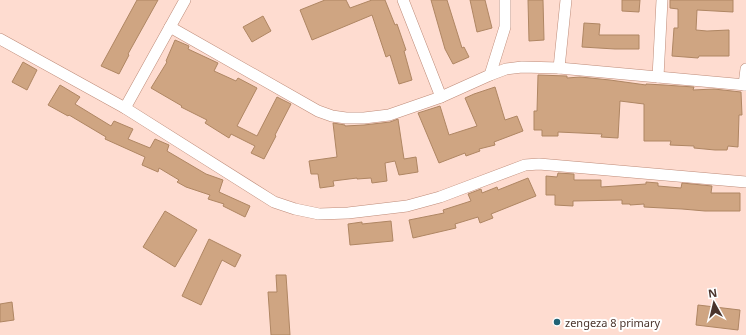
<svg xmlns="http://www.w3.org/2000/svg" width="746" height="335" font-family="'Noto Sans',sans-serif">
	<rect width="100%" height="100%" fill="#fedcd0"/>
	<g fill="#cfa582" stroke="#af8663">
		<path d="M 137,0 L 158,0 L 128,54 L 129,55 L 119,74 L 101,66 Z"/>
		<path d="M 325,0 L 346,0 L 350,8 L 372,0 L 385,0 L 395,25 L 397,24 L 406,50 L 404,51 L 412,80 L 399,84 L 390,55 L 386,57 L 372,15 L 312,40 L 300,10 Z"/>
		<path d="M 431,0 L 447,0 L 462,48 L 464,47 L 469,57 L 453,64 L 445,49 Z"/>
		<path d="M 470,0 L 485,0 L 492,28 L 477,32 Z"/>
		<path d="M 528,0 L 543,0 L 544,40 L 529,41 Z"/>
		<path d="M 622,0 L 640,0 L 639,12 L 622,11 Z"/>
		<path d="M 670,0 L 733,0 L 733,12 L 697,10 L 696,30 L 707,31 L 729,30 L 729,56 L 699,56 L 698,58 L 672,56 L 674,28 L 678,28 L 678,9 L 670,8 Z"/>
		<path d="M 263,16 L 271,31 L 252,42 L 243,27 Z"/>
		<path d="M 584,23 L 600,24 L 599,35 L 639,35 L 639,49 L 615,49 L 582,47 Z"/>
		<path d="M 175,40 L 189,46 L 188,49 L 218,63 L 214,71 L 236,81 L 238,78 L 257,88 L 237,126 L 257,136 L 277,97 L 291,104 L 275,135 L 276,136 L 264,159 L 251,153 L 255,146 L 231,134 L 229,138 L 205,123 L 207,120 L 181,107 L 182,106 L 151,88 L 167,62 L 166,61 Z"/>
		<path d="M 23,62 L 37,70 L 27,90 L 12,82 Z"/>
		<path d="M 538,75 L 567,76 L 567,78 L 580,77 L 610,80 L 646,85 L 646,84 L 664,85 L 694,87 L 693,90 L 714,89 L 741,92 L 742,115 L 739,115 L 738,147 L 728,146 L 727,150 L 715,150 L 694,148 L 694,146 L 670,145 L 671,141 L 644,141 L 644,104 L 620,101 L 618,138 L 601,137 L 602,134 L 558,132 L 558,136 L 542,136 L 542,130 L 534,130 L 534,111 L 537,111 Z"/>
		<path d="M 60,85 L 80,97 L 75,104 L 111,126 L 114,121 L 133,129 L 128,139 L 150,148 L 155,139 L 169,145 L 167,151 L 206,174 L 223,180 L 219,192 L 250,206 L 245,217 L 223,206 L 224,204 L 208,199 L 210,195 L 186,187 L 177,182 L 179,180 L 159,168 L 158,172 L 142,165 L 145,157 L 105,139 L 106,137 L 69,115 L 68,116 L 48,105 Z"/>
		<path d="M 495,87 L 505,120 L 517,116 L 523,131 L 494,142 L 495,145 L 479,149 L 480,151 L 466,156 L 465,153 L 439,163 L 418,113 L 440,106 L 449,135 L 477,126 L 465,98 L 474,94 Z"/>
		<path d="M 398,119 L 404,159 L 416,157 L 418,172 L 399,175 L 395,161 L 385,163 L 387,181 L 372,183 L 371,178 L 357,179 L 357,178 L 333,181 L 334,186 L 320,188 L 318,174 L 311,174 L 309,161 L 337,157 L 333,123 L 345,125 L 345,126 L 364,125 L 390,122 Z"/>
		<path d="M 558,173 L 574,174 L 574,180 L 601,180 L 601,187 L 646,184 L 646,182 L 658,183 L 658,186 L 681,188 L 682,183 L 712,186 L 711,193 L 740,193 L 740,211 L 705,211 L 682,209 L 644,207 L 644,204 L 630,205 L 630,204 L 622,204 L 622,200 L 573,201 L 573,206 L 555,205 L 555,195 L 546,195 L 546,176 L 557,177 Z"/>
		<path d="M 528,178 L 536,196 L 491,214 L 493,218 L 480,223 L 478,217 L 455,224 L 456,228 L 413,238 L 409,220 L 444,213 L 443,210 L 471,201 L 468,194 L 481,189 L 482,193 L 497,187 L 498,190 Z"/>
		<path d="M 165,211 L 197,230 L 175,267 L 143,247 Z"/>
		<path d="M 391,221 L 393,241 L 350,245 L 348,224 L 362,222 L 362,224 Z"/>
		<path d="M 209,239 L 241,255 L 235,267 L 222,260 L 201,305 L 182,296 Z"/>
		<path d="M 276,275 L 286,275 L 290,335 L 271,335 L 268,292 L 277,292 Z"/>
		<path d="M 12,302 L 14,320 L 0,322 L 0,304 Z"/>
		<path d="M 698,305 L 740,310 L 738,330 L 696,325 Z"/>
	</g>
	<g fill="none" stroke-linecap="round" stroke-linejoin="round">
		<defs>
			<g id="street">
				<path d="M 403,0 L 441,97"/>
				<path d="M 170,27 L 318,111 L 332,116 L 346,118 L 364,118 L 389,115 L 441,97 L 490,75 L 506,69 L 522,67 L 559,68 L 746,85"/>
				<path d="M 0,39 L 125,108 L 274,202 L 295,209 L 319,214 L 348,213 L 407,206 L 440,197 L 525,165 L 539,164 L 746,182"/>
				<path d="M 559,68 L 566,0"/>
				<path d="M 490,75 L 505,27 L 505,0"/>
				<path d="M 658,77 L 662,0"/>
				<path d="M 744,85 L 746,69"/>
				<path d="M 125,108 L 185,0"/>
			</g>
		</defs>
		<use href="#street" stroke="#be8b78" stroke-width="12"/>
		<use href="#street" stroke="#fff" stroke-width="11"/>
	</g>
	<circle fill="#216376" stroke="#fff" stroke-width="1.5" cx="557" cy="322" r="4"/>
	<g text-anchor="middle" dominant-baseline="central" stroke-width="4" stroke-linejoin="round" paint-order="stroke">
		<g font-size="11" fill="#4a342c" stroke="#fff" text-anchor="start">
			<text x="565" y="322">zengeza 8 primary</text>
		</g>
	</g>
	<g transform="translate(714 303) rotate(352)" stroke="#ffffff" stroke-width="3" paint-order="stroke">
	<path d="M0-3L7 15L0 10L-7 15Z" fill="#4a342c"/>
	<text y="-6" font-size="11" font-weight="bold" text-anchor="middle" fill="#4a342c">N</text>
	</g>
</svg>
